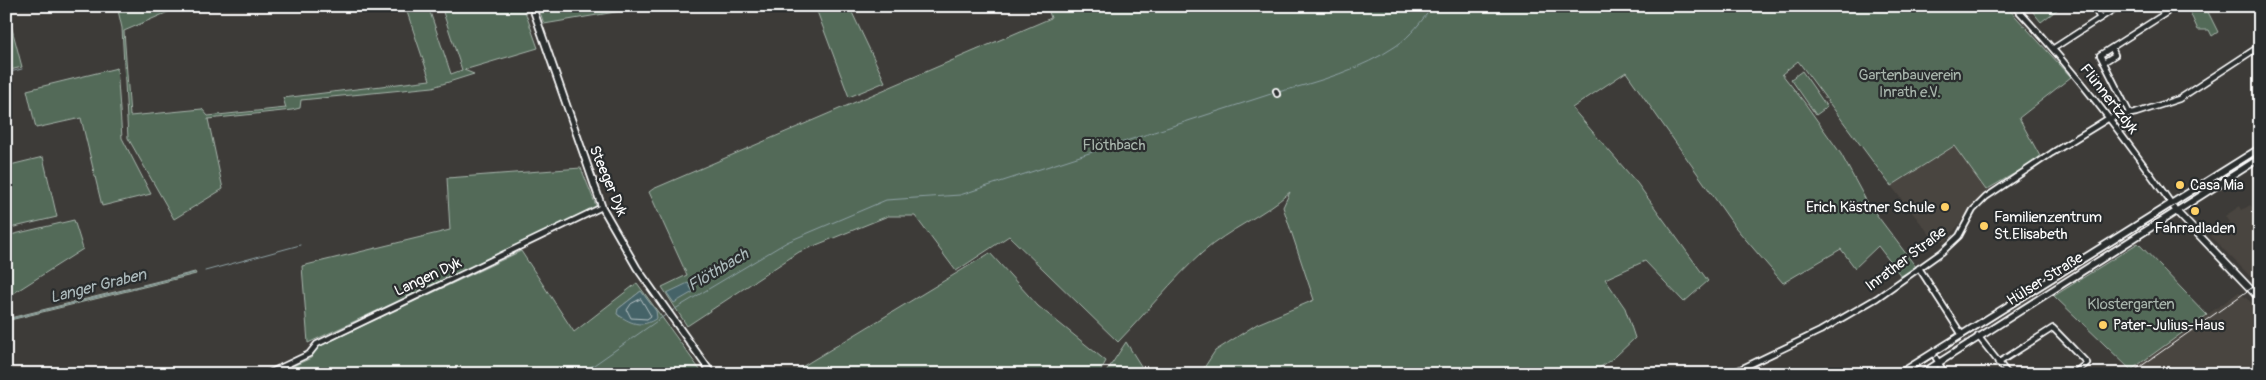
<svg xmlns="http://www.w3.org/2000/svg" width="2266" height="380" font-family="Pangolin,sans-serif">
	<rect width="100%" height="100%" fill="#3d3b38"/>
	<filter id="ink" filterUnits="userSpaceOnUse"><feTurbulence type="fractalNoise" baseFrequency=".02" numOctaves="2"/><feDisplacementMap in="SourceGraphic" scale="10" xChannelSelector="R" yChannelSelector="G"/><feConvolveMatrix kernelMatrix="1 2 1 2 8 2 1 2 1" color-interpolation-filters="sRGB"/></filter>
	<g filter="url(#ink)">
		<g fill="#4a453f">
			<path d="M 1954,146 L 1986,190 L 1945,242 L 1938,239 L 1935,241 L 1891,186 Z"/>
			<path d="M 2250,205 L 2260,215 L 2260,286 L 2210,236 L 2229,222 L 2225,216 L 2240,206 L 2242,210 Z"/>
			<path d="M 2239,292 L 2260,310 L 2260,374 L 2125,374 Z"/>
		</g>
		<g fill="#526b59" stroke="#a8b5ac" fill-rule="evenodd">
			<path d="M 6,6 L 22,67 L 6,71 Z"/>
			<path d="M 117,6 L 182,6 L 124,31 L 130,116 L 202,109 L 208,116 L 286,108 L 283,98 L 430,80 L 405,6 L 428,6 L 451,74 L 462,70 L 441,6 L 523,6 L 538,48 L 464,70 L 474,74 L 433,87 L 301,100 L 300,108 L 292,110 L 208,119 L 223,189 L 174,219 L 128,138 L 122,28 Z"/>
			<path d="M 538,6 L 644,6 L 645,7 L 544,24 Z"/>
			<path d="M 815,6 L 849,6 L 885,82 L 849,97 Z"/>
			<path d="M 1051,6 L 2006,6 L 2071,77 L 2019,118 L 2041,158 L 1986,190 L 1954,146 L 1891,186 L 1798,61 L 1782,74 L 1804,102 L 1841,154 L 1867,202 L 1916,267 L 1901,276 L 1878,246 L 1855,268 L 1841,249 L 1783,283 L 1735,227 L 1626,72 L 1572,108 L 1637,183 L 1708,281 L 1684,302 L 1645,261 L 1605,279 L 1625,308 L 1635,338 L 1616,356 L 1591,374 L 1200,374 L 1215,351 L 1257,324 L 1314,300 L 1283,207 L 1290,192 C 1263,216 1229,229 1202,253 C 1172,280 1146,313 1118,342 L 1009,236 L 956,271 L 915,216 L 888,216 L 799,252 L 687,326 L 662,287 L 687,275 L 649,192 L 653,189 L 1051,18 L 1048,9 Z"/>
			<path d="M 2028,6 L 2062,6 L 2041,22 Z"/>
			<path d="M 2187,6 L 2205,6 L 2218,32 L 2212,36 L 2209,30 L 2198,30 Z"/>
			<path d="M 117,68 L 122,138 L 151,194 L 102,206 L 81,118 L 36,128 L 27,90 Z"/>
			<path d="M 1802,71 L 1827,107 L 1816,115 L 1791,79 Z"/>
			<path d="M 43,157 L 57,217 L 6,229 L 6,166 Z"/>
			<path d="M 581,168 L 597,208 L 308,343 L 302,266 L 450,230 L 447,178 Z"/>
			<path d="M 74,220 L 83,249 L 6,298 L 6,236 Z"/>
			<path d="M 2138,243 L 2207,315 L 2131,370 L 2054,296 Z"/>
			<path d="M 521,251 L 574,332 L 637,283 L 703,374 L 276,374 L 311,358 L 318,347 ZM 641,291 L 656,311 L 656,317 L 625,318 L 619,316 L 618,309 Z"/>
			<path d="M 990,253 L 1038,306 L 1106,361 L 1099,374 L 790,374 Z"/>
			<path d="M 195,272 L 196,274 L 6,321 L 6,319 Z"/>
			<path d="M 1126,342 L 1146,374 L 1105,374 Z"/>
		</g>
		<g fill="#456368" stroke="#8fa1a4">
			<path d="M 688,283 L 693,292 L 674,303 L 667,293 Z"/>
			<path d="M 641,291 L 656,311 L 657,318 C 641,329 630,323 617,314 L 618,309 Z"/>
		</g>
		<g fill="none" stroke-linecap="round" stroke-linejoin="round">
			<path stroke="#b5c1c3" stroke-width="1" d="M 641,299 L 651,316 L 647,319 L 631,318 L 627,310 L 631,304 Z"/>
			<g stroke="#8fa1a4" stroke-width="1">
				<path d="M 6,73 L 22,69"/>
				<path d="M 1278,92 C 1316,83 1364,68 1396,46 C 1411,36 1422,20 1433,6"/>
				<path d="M 205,271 L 300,245"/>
				<path d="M 670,312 L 787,242 L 886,200 L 960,195 L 1274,93"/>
				<path d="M 6,320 L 194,273"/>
				<path d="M 581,374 L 667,314"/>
			</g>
			<defs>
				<g id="minor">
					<path d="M 2014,6 C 2072,67 2122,134 2171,203"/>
					<path d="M 2093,6 L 2100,18"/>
					<path d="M 2054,48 L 2119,6"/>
					<path d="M 2104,62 L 2115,55 L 2112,48"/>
					<path d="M 1276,91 L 1277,94"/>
					<path d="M 2130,114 L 2100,55 L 2166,13 L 2162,6"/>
					<path d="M 1919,268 L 1962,335"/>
					<path d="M 1978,336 L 2008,374"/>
					<path d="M 1933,353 L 1945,374"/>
					<path d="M 1998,363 L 2053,328 L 2087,363 L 2073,374"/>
					<path d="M 267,374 L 309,354 L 317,344 L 602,207"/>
					<path d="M 1730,374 L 1820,331 L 1877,298 L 1942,252 L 1959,236 L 1973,210 L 1986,197 L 2052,153 L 2109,118 L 2136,113 L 2179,99 L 2260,46"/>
				</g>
				<g id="tertiary">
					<path d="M 532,6 L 602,207 L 637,268 L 712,374"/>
					<path d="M 2171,203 L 2177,212 L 2260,299"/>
					<path d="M 1899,374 L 2260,148"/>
					<path d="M 1921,374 L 2260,158"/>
				</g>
			</defs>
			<use href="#minor" stroke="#fff" stroke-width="8"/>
			<use href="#tertiary" stroke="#fff" stroke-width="9"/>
			<use href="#minor" stroke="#2a2d2e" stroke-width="4.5"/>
			<use href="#tertiary" stroke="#2a2d2e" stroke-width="5.5"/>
			<path stroke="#fff" stroke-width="1" d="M 1907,374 L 2260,152"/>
			<path stroke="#fff" stroke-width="1" d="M 2130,374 L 2260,282"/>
		</g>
	</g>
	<g fill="#ffd166" stroke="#2a2d2e" stroke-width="2">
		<circle cx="2180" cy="185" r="5"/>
		<circle cx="1945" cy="207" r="5"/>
		<circle cx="2195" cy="211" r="5"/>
		<circle cx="1984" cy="226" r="5"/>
		<circle cx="2103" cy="325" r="5"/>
	</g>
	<g text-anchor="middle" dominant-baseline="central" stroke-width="4.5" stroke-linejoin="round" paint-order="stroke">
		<g font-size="15" fill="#a8b5ac" stroke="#2a2d2e">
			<text x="1910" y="75">Gartenbauverein<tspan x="1910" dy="17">Inrath e.V.</tspan></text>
			<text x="1114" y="145">Flöthbach</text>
			<text x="2131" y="304">Klostergarten</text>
		</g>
		<g font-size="15" fill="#fff" stroke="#2a2d2e">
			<text transform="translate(2109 99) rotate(52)">Flünnertzdyk</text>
			<text transform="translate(608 181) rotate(67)">Steeger Dyk</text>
			<text transform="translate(1906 259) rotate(-37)">Inrather Straße</text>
			<text transform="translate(428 277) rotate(-25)">Langen Dyk</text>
			<text transform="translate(2045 279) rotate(-32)">Hülser Straße</text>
		</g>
		<g font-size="15" fill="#fff" stroke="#2a2d2e" text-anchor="start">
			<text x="2190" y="185">Casa Mia</text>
			<text x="1935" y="207" text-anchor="end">Erich Kästner Schule</text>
			<text x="1994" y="217">Familienzentrum<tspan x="1994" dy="17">St.Elisabeth</tspan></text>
			<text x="2195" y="228" text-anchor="middle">Fahrradladen</text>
			<text x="2113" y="325">Pater-Julius-Haus</text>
		</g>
		<g font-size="16" font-style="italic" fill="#abb9bb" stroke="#2a2d2e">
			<text transform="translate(718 270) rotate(-31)">Flöthbach</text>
			<text transform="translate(98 286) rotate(-14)">Langer Graben</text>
		</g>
	</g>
	<rect width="2266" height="380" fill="none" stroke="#2a2d2e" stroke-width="25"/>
	<rect x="12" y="12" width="2241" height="355" fill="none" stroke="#fff" stroke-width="2" filter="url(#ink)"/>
</svg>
